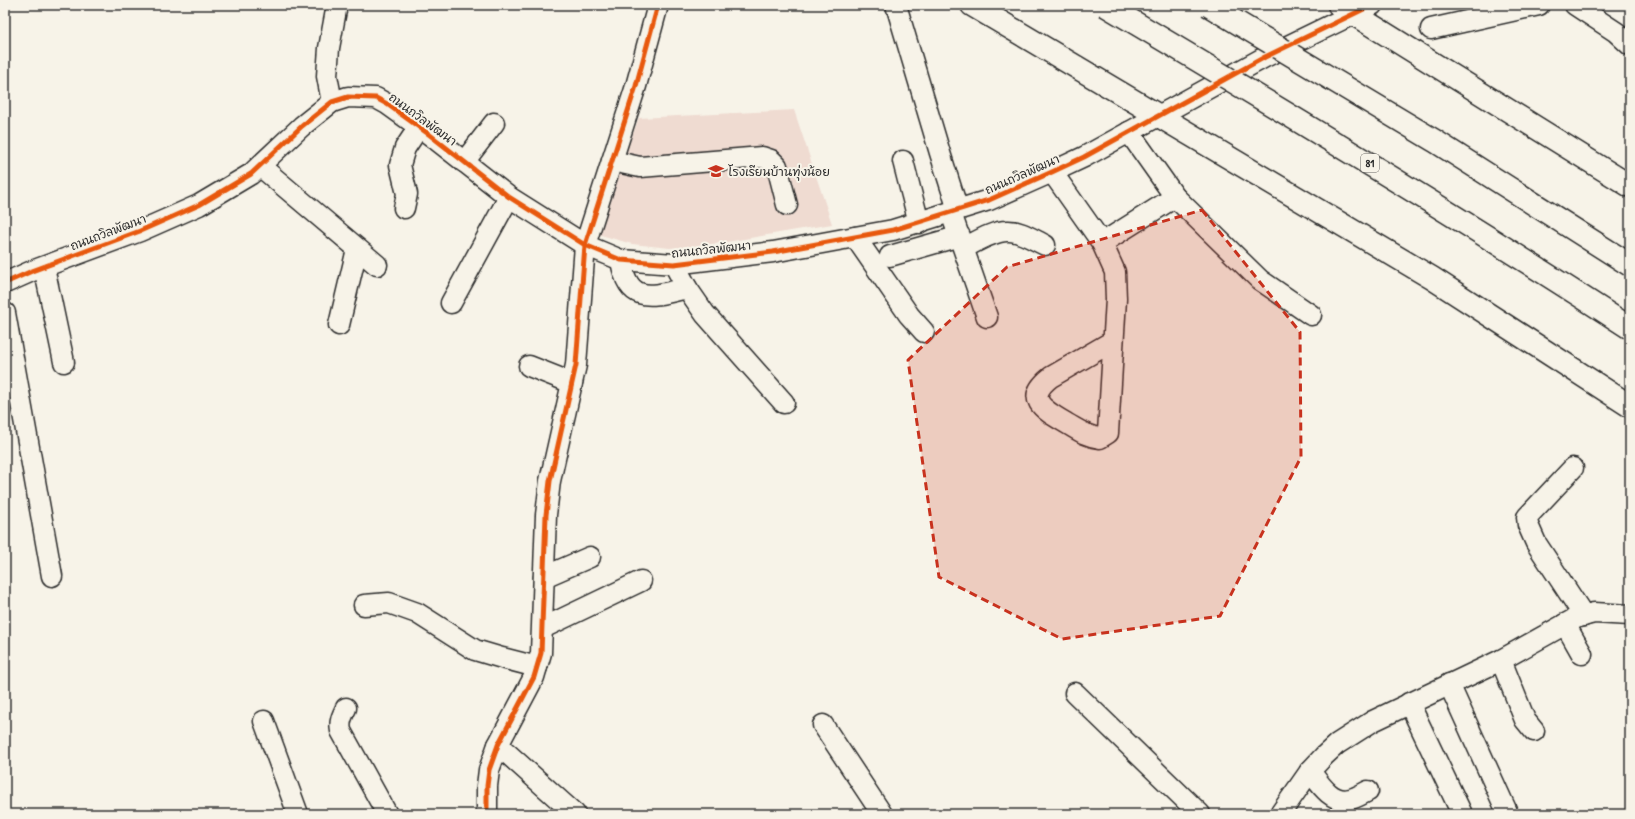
<svg xmlns="http://www.w3.org/2000/svg" width="1635" height="819" font-family="'Patrick Hand','Playpen Sans Thai',sans-serif">
	<rect width="100%" height="100%" fill="#f7f3e8"/>
	<filter id="ink" filterUnits="userSpaceOnUse"><feTurbulence type="fractalNoise" baseFrequency=".025" numOctaves="2"/><feDisplacementMap in="SourceGraphic" scale="8" xChannelSelector="R" yChannelSelector="G"/><feConvolveMatrix kernelMatrix="1 2 1 2 8 2 1 2 1" color-interpolation-filters="sRGB"/></filter>
	<g filter="url(#ink)">
		<path fill="#efdbd1" d="M 794,110 L 832,224 L 721,243 L 670,248 L 632,244 L 594,233 L 639,118 Z"/>
		<g fill="none" stroke-linecap="round" stroke-linejoin="round">
			<defs>
				<g id="minor">
					<path d="M 896,5 L 940,153 L 958,210"/>
					<path d="M 1575,5 L 1616,32 L 1630,45"/>
					<path d="M 1431,29 L 1539,5"/>
					<path d="M 332,102 L 327,76 L 329,48 L 337,5"/>
					<path d="M 1129,132 L 1175,197 L 1260,280 L 1311,315"/>
					<path d="M 612,161 L 640,167 L 762,157 L 771,160 L 777,166 L 787,205"/>
					<path d="M 903,161 L 919,223"/>
					<path d="M 464,162 L 494,123"/>
					<path d="M 260,166 L 377,265"/>
					<path d="M 1052,172 L 1102,243 L 1115,272 L 1116,299 L 1108,433 L 1100,438 C 1087,437 1077,429 1066,423 C 1044,410 1023,399 1051,377 L 1113,341"/>
					<path d="M 404,208 L 407,194 L 400,165 L 405,148 L 419,127"/>
					<path d="M 951,213 L 987,317"/>
					<path d="M 855,237 L 909,315 L 924,332"/>
					<path d="M 1102,243 L 1175,197"/>
					<path d="M 964,248 C 976,242 993,231 1007,231 C 1020,230 1034,240 1045,245"/>
					<path d="M 890,256 L 960,236"/>
					<path d="M 621,260 C 628,306 652,296 687,288"/>
					<path d="M 674,264 L 687,288 L 705,314 L 784,403"/>
					<path d="M 44,267 L 64,362"/>
					<path d="M 5,283 L 32,271 L 140,231 L 199,205 L 251,174 L 302,126 L 332,102 L 348,97 L 376,98 L 387,104 L 430,135 L 509,197 L 585,245 L 621,260 L 674,264 L 773,252 L 893,230 L 989,200 L 1052,172 L 1084,157 L 1265,57 L 1372,5"/>
					<path d="M 451,303 L 509,197"/>
					<path d="M 5,313 L 52,576"/>
					<path d="M 339,325 L 357,249"/>
					<path d="M 529,366 L 572,383"/>
					<path d="M 1573,468 L 1527,517 L 1528,525 L 1536,543 L 1584,616"/>
					<path d="M 544,577 L 590,557"/>
					<path d="M 364,605 L 389,603 L 417,613 L 475,650 L 502,658 L 537,667"/>
					<path d="M 1565,624 L 1582,654"/>
					<path d="M 543,628 L 641,581"/>
					<path d="M 1501,660 L 1525,720 L 1534,731"/>
					<path d="M 1449,684 L 1508,814"/>
					<path d="M 1075,693 L 1200,814"/>
					<path d="M 1409,703 L 1462,814"/>
					<path d="M 346,708 C 342,716 339,722 341,731 L 387,814"/>
					<path d="M 264,721 L 298,814"/>
					<path d="M 823,725 L 882,814"/>
					<path d="M 498,745 L 575,814"/>
					<path d="M 1310,771 C 1319,783 1332,804 1350,799 C 1356,798 1362,794 1368,791"/>
					<path d="M 487,814 L 487,786 L 489,770 L 498,745 L 534,677 L 541,653 L 546,515 L 550,481 L 576,365 L 585,245 L 636,86 L 658,5"/>
					<path d="M 1280,814 L 1310,771 L 1324,756 L 1337,744 L 1373,721 L 1501,660 L 1578,617 L 1594,613 L 1630,615"/>
				</g>
				<g id="major">
					<path d="M 972,5 L 1432,278 L 1630,406"/>
					<path d="M 1339,5 L 1630,186"/>
				</g>
			</defs>
			<use href="#minor" stroke="#2b2b2b" stroke-width="23"/>
			<use href="#major" stroke="#2b2b2b" stroke-width="25"/>
			<use href="#minor" stroke="#f7f3e8" stroke-width="20"/>
			<use href="#major" stroke="#f7f3e8" stroke-width="22"/>
			<defs>
				<g id="highway-bridge">
					<path d="M 1105,5 C 1282,110 1458,216 1630,328"/>
					<path d="M 1208,5 L 1435,141 L 1630,265"/>
				</g>
			</defs>
			<use href="#highway-bridge" stroke="#2b2b2b" stroke-width="25" stroke-linecap="butt"/>
			<use href="#highway-bridge" stroke="#f7f3e8" stroke-width="22"/>
			<defs>
				<g id="cycleway">
					<path d="M 5,283 L 32,271 L 140,231 L 199,205 L 251,174 L 302,126 L 332,102 L 348,97 L 376,98 L 387,104 L 430,135 L 509,197 L 585,245 L 621,260 L 674,264 L 773,252 L 893,230 L 989,200 L 1052,172 L 1084,157 L 1265,57 L 1372,5"/>
					<path d="M 487,814 L 487,786 L 489,770 L 498,745 L 534,677 L 541,653 L 546,515 L 550,481 L 576,365 L 585,245 L 636,86 L 658,5"/>
				</g>
			</defs>
			<use href="#cycleway" stroke="#f7f3e8" stroke-width="8"/>
			<use href="#cycleway" stroke="#e8590c" stroke-width="5"/>
		</g>
	</g>
	<path fill="#c8321e" fill-opacity="0.2" stroke="#c8321e" stroke-width="3" stroke-dasharray="8 5" stroke-linejoin="round" d="M 1202,210 L 1300,332 L 1301,457 L 1220,616 L 1062,639 L 939,577 L 908,360 L 1007,267 Z"/>
	<defs>
		<symbol id="school-bare" viewBox="-9 -9 18 18"><path d="M0-5L7-2L0 1L-7-2ZM-4 1L0 2.5L4 1V4Q0 6-4 4Z" fill="#c8321e" stroke="#f7f3e8" stroke-width="2.5" paint-order="stroke"/></symbol>
	</defs>
	<g fill-rule="evenodd">
		<use href="#school-bare" x="705" y="160" width="22" height="22"/>
	</g>
	<g text-anchor="middle" dominant-baseline="central" stroke-width="4" stroke-linejoin="round" paint-order="stroke">
		<rect fill="#f7f3e8" stroke="#686764" stroke-width="1" x="1361" y="154" width="18" height="18" rx="3"/>
		<g font-size="11" font-weight="bold" fill="#2b2b2b">
			<text x="1370" y="163">81</text>
		</g>
		<g font-size="12" fill="#2b2b2b" stroke="#f7f3e8">
			<text transform="translate(423 119) rotate(36)">ถนนถวิลพัฒนา</text>
			<text transform="translate(1022 174) rotate(-24)">ถนนถวิลพัฒนา</text>
			<text transform="translate(108 232) rotate(-21)">ถนนถวิลพัฒนา</text>
			<text transform="translate(711 249) rotate(-6)">ถนนถวิลพัฒนา</text>
		</g>
		<g font-size="12" fill="#2b2b2b" stroke="#f7f3e8" text-anchor="start">
			<text x="728" y="171">โรงเรียนบ้านทุ่งน้อย</text>
		</g>
	</g>
	<rect width="1635" height="819" fill="none" stroke="#f7f3e8" stroke-width="20"/>
	<rect x="10" y="10" width="1615" height="799" fill="none" stroke="#2b2b2b" stroke-width="1.5" filter="url(#ink)"/>
</svg>
